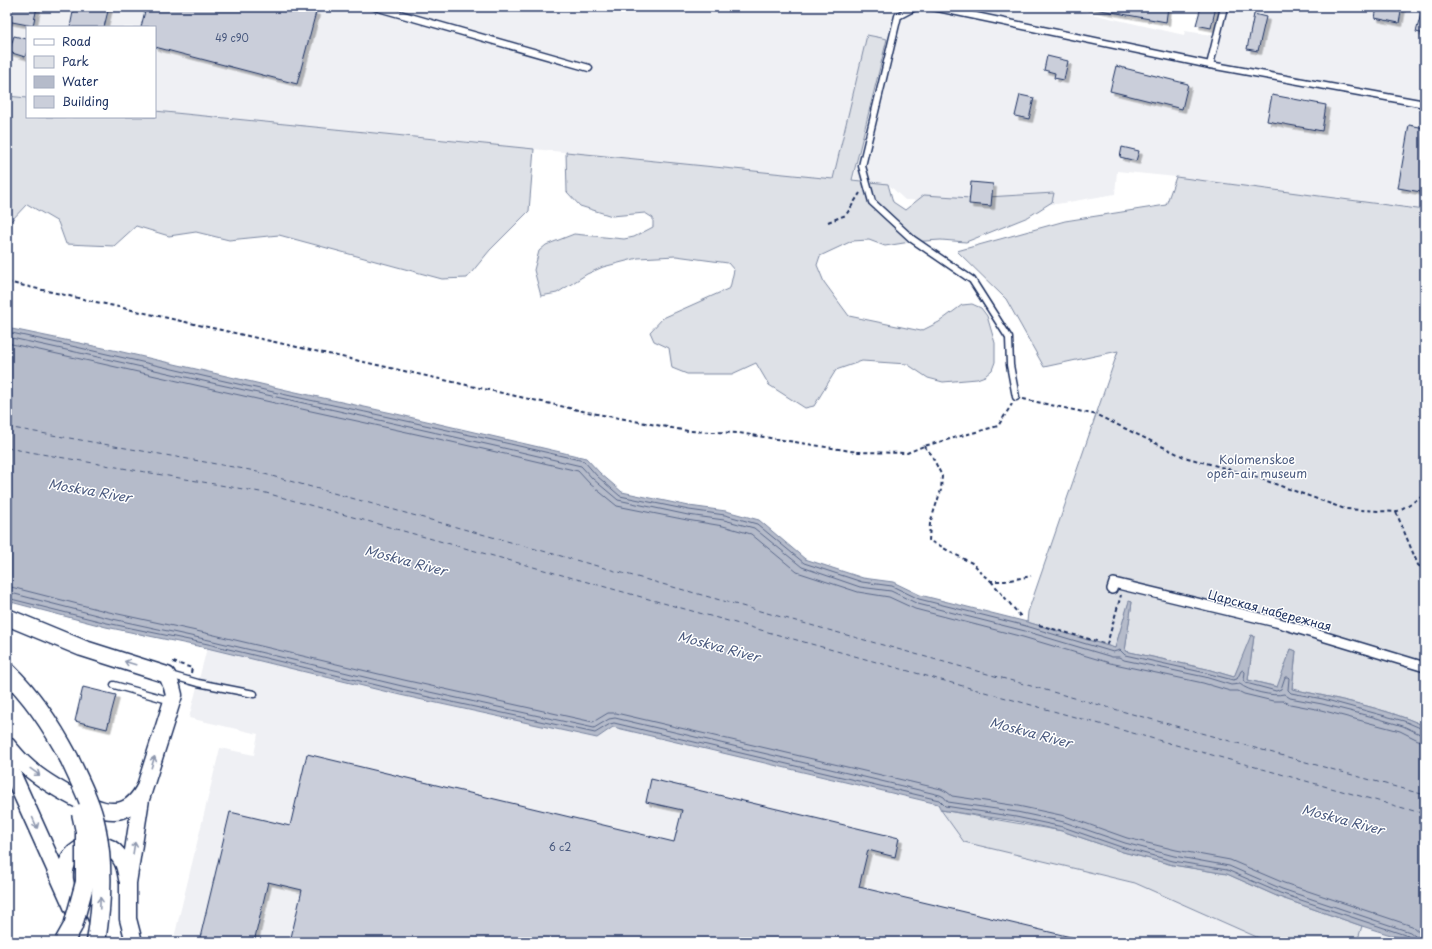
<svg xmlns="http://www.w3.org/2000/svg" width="1432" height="949" font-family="'Playpen Sans',sans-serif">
	<defs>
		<filter id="shadow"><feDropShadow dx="3.5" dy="3.5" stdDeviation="0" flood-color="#0004"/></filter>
	</defs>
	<rect width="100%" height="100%" fill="#fff"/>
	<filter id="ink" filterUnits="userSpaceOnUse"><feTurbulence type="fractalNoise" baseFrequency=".025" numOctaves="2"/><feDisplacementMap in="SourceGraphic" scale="8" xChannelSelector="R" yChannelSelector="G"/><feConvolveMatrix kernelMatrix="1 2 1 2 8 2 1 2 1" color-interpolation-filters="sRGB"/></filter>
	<g filter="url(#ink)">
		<g fill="#eff0f4">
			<path d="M 7,7 L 1061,7 L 1184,35 L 1185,31 L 1212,35 L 1218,7 L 1425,7 L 1425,210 L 1176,177 L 1117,171 L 1115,194 L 1057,204 L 905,200 L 888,184 L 854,179 L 887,40 L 867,35 L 833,179 L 155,111 L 155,27 L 27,27 L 27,98 L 7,96 Z"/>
			<path d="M 207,648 L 400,695 L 597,738 L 613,727 L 939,804 L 941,810 L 964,842 L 1135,883 L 1268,942 L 173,942 L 220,748 L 254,755 L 258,734 L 189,718 Z"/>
			<path d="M 1362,926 L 1413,942 L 1357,942 Z"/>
		</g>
		<g fill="#dee1e7" stroke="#7c88a2">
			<path d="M 867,35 L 887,39 L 852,180 L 888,184 L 893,202 L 905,210 L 924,195 L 971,198 L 1054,193 L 1052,202 L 1028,217 L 966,242 L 941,240 L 910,242 L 885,246 L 869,240 L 852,241 L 820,256 L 817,265 L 824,282 L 849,316 L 921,331 L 939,322 L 962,305 L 972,304 L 981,308 L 987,316 L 995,343 L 995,362 L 992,370 L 985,376 L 977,379 L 943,382 L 928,378 L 907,364 L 862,361 L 836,370 L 814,406 L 805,408 L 769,385 L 756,363 L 732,374 L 687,374 L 672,368 L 669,348 L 654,341 L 650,332 L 663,318 L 730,288 L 734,270 L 728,263 L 676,256 L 638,258 L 603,267 L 587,274 L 557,293 L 541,296 L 534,270 L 539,251 L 546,245 L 574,234 L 624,239 L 634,237 L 653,227 L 653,218 L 645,213 L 612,216 L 580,206 L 567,192 L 566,152 L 833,179 Z"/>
			<path d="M 7,96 L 27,98 L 27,117 L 155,117 L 155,111 L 534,149 L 529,211 L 490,250 L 467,278 L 442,279 L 279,235 L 229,240 L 196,232 L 169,236 L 136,226 L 114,246 L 66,244 L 58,222 L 27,204 L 11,221 L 9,249 L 7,250 Z"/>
			<path d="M 1176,177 L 1425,210 L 1425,726 C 1383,707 1337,699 1292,689 L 1296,651 L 1291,649 L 1278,687 L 1248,680 L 1254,636 L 1252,635 L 1234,677 L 1207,669 L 1125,651 L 1132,602 L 1129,602 L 1115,648 L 1027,622 L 1028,612 L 1118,351 L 1044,367 L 1006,299 L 957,251 L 1065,221 L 1166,205 Z"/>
			<path d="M 941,810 L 1062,831 L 1123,852 L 1173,865 L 1227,874 L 1279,897 L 1362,926 L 1357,942 L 1268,942 L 1135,883 L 964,842 Z"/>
		</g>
		<path fill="#b5bbca" stroke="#77839f" d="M 7,328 L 118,351 L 291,391 L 392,413 L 586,458 L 600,473 L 622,492 L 689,506 L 726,511 L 759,520 L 805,559 L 863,578 L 893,582 L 920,595 L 1027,622 L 1115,648 L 1129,601 L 1132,602 L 1125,651 L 1207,669 L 1234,677 L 1251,635 L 1254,636 L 1248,680 L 1277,687 L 1291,649 L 1296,651 L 1292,689 C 1337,699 1383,707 1425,726 L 1425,942 L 1413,942 L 1362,926 L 1279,897 L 1227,874 L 1173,865 L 1123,852 L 1062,831 L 1015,821 L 941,810 L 938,804 L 613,727 L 597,738 L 400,695 L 207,648 L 106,627 L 7,601 Z"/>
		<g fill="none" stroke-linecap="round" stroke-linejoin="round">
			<g stroke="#596789" stroke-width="1">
				<path d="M 7,332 C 102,352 196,375 291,396 C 389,417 486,438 584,461 L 597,476 L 620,496 L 689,510 L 725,515 L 757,524 L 804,563 L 862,582 L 892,586 L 919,599 L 1026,626 L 1113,652 L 1120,650 L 1125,655 L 1206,673 L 1233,680 L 1237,679 L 1241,671 L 1243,670 L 1245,672 L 1244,680 L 1246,683 L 1276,691 L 1281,689 L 1285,677 L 1288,677 L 1289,678 L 1288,690 L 1291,693 L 1323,699 L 1374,713 L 1404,721 L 1425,730"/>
				<path d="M 7,337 C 101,357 195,380 290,400 C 387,422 484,443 581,466 L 593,479 L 618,500 L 688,515 L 724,520 L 754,528 L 802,567 L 860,587 L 891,591 L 918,604 L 1025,631 L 1112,657 L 1119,657 L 1124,660 L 1205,677 L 1231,685 L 1240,684 C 1247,691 1274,697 1284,694 L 1290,698 L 1322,704 L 1373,717 L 1403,726 L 1420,734 L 1425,735"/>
				<path d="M 7,343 C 101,363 194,385 288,406 C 385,427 481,448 578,471 L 590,484 L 617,506 L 687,520 L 723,526 L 751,534 L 797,572 L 858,592 L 889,597 L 915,609 L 1023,637 L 1110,663 L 1203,683 L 1230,691 L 1238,691 L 1244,694 L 1273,701 L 1283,701 L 1290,704 L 1321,710 L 1400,731 L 1418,740 L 1425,741"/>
				<path d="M 7,586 L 109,612 L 210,634 L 404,680 L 593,722 L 608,713 L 616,713 L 941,789 L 947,792 L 952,796 L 1018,806 L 1065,816 L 1127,838 L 1176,850 L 1230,860 L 1284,883 L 1412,926 L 1420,933 L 1423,942"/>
				<path d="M 7,592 L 108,618 L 209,640 L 402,686 L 594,728 L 609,719 L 615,718 L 940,795 L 944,797 L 948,802 L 1017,812 L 1064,822 L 1125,843 L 1174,856 L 1229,866 L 1282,889 L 1410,932 L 1415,936 L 1416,942"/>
				<path d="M 7,598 L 107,623 L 208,644 L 401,691 L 595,733 L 610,724 L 614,723 L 939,800 L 945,806 L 1016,817 L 1063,827 L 1124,848 L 1173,861 L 1227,870 L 1280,893 L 1408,936 L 1411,939 L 1411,942"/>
			</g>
			<g stroke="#49597e" stroke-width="1" stroke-dasharray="5 4" stroke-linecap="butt">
				<path d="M 7,427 L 250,470 L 1425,795"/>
				<path d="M 7,448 L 266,493 L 1425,814"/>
			</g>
		</g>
		<g fill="#caceda" stroke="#1b2f5e" filter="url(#shadow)">
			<path d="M 7,7 L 37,7 L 33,26 L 7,21 Z"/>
			<path d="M 74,7 L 109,7 L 104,27 L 70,27 Z"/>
			<path d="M 146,7 L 299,7 L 316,12 L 297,84 L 155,47 L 155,27 L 141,27 Z"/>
			<path d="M 948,7 L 967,7 L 966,10 Z"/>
			<path d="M 1084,7 L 1168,7 L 1166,22 Z"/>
			<path d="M 1201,7 L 1216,7 L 1211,28 L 1196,25 Z"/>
			<path d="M 1377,7 L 1402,7 L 1399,23 L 1375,18 Z"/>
			<path d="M 1423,7 L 1425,7 L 1425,34 L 1416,32 Z"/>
			<path d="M 1254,14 L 1266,17 L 1258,51 L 1247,49 Z"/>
			<path d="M 14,36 L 27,39 L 27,51 L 25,57 L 9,52 Z"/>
			<path d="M 1047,56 L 1068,61 L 1064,80 L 1054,78 L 1055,73 L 1044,70 Z"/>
			<path d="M 1116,66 L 1188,84 L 1182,109 L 1110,91 Z"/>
			<path d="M 1020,95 L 1034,98 L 1029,119 L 1015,116 Z"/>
			<path d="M 1272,95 L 1326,105 L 1322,131 L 1267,121 Z"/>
			<path d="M 1409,125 L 1425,128 L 1425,169 L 1421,192 L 1398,188 Z"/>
			<path d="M 1122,147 L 1139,151 L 1136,161 L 1120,157 Z"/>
			<path d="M 971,182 L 993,184 L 991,206 L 969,204 Z"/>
			<path d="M 83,687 L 116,695 L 107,729 L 75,721 Z"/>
			<path d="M 307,754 L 674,842 L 682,810 L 646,802 L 651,779 L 899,838 L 895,857 L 868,850 L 859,887 L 1092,942 L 290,942 L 302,890 L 268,882 L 254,942 L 199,942 L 230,812 L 290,826 Z"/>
		</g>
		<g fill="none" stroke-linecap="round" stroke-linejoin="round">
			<defs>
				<g id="service">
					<path d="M 375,7 L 589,68"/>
					<path d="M 915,7 L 898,16 L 862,166 L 872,202 L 912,239 L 972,280 L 1009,338 L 1010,365 L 1016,397"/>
					<path d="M 933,7 L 1210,65 L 1224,7"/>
					<path d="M 1210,65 L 1425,104"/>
					<path d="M 170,675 L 198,683 L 254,694"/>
					<path d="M 114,685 L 172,701"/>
				</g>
				<path id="pedestrian" d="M 1112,589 L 1114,583 L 1276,622 L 1425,667"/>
				<g id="tertiary">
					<path d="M 7,617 L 82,648 L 167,675 L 172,687 L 174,695 L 141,799 L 128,883 L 128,919 L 134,942"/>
					<path d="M 7,745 C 12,751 17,757 23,763 C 39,779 93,813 115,811 C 127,811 137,801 143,791"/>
					<path d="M 7,762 L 88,942"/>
					<path d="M 66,885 C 56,848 105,828 122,861 C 125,866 126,873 127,879"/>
				</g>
				<path id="secondary" d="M 7,672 C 33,697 52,726 69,758"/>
			</defs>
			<use href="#service" stroke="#1b2f5e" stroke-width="9"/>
			<use href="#pedestrian" stroke="#1b2f5e" stroke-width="12"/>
			<use href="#tertiary" stroke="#1b2f5e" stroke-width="19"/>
			<use href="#secondary" stroke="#1b2f5e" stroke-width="21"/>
			<g stroke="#1b2f5e" stroke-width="2" stroke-dasharray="4 3" stroke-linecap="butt">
				<path d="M 828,222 L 846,215 L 860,193"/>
				<path d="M 7,282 L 587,412 L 688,431 L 739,433 L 857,452 L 907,453 L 924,446 L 998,426 L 1012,404"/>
				<path d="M 1023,399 L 1097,415 L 1184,457 L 1250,475 L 1345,509 L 1396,512 L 1425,495"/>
				<path d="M 924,446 L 931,454 L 942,476 L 941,490 L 930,523 L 929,541 L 939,545 L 950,552 L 974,564 L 983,575 L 991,581 L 1005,581 L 1031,576"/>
				<path d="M 1396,512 L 1418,565 L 1425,571"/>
				<path d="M 991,581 L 1022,618"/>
				<path d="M 1039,625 L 1107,644 L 1121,595"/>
				<path d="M 173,662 L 192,668 L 191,673"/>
			</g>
			<use href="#service" stroke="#fff" stroke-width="6"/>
			<use href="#pedestrian" stroke="#fff" stroke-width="9"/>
			<use href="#tertiary" stroke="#fff" stroke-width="16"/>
			<use href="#secondary" stroke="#fff" stroke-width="18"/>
			<defs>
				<g id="secondary-bridge">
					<path d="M 69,758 C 79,780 91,802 96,826 C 104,863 102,905 96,942"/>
					<path d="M 64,942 L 73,926 L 85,882 L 85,831 L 81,813"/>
				</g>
			</defs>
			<use href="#secondary-bridge" stroke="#1b2f5e" stroke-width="21" stroke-linecap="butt"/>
			<use href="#secondary-bridge" stroke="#fff" stroke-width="18"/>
		</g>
		<defs><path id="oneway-shaft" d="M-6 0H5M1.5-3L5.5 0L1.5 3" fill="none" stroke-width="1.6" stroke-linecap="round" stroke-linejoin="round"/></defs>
		<g stroke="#8d97ae">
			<use href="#oneway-shaft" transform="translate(130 663) rotate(-163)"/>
			<use href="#oneway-shaft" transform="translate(153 762) rotate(-73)"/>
			<use href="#oneway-shaft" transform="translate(35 772) rotate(36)"/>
			<use href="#oneway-shaft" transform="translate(35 823) rotate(66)"/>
			<use href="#oneway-shaft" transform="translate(134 848) rotate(-81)"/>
			<use href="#oneway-shaft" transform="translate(100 903) rotate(-88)"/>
		</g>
	</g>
	<g text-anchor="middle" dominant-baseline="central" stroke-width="3" stroke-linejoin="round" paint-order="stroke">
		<g font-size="10" fill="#47577d">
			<text x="232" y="37">49 с90</text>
			<text x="560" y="846">6 с2</text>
		</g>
		<g font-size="12" fill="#4c5c80" stroke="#fff">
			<text x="1257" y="459">Kolomenskoe<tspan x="1257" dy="14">open-air museum</tspan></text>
		</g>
		<g font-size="12" fill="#1b2f5e" stroke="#fff">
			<text transform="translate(1270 610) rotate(15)">Царская набережная</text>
		</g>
		<g font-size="13" font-style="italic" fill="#49597e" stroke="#fff">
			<text transform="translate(90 490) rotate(10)">Moskva River</text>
			<text transform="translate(406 560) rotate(15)">Moskva River</text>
			<text transform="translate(719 646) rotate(15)">Moskva River</text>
			<text transform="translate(1031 732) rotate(15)">Moskva River</text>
			<text transform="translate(1343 819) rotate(15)">Moskva River</text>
		</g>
	</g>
	<rect width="1432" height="949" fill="none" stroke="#fff" stroke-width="24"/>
	<rect x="12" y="12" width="1408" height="925" fill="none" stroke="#1b2f5e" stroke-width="1.5" filter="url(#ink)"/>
	<rect x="26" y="26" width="130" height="92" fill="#ffffff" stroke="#a4acbf"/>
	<rect x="34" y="39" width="20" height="6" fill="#ffffff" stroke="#a4acbf"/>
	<text x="62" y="46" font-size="12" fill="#1b2f5e">Road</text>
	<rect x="34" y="56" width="20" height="12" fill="#dee1e7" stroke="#a4acbf"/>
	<text x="62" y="66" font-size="12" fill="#1b2f5e">Park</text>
	<rect x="34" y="76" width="20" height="12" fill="#b5bbca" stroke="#a4acbf"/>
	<text x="62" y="86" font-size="12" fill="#1b2f5e">Water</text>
	<rect x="34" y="96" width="20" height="12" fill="#caceda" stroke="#a4acbf"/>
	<text x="62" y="106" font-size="12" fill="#1b2f5e">Building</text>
</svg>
